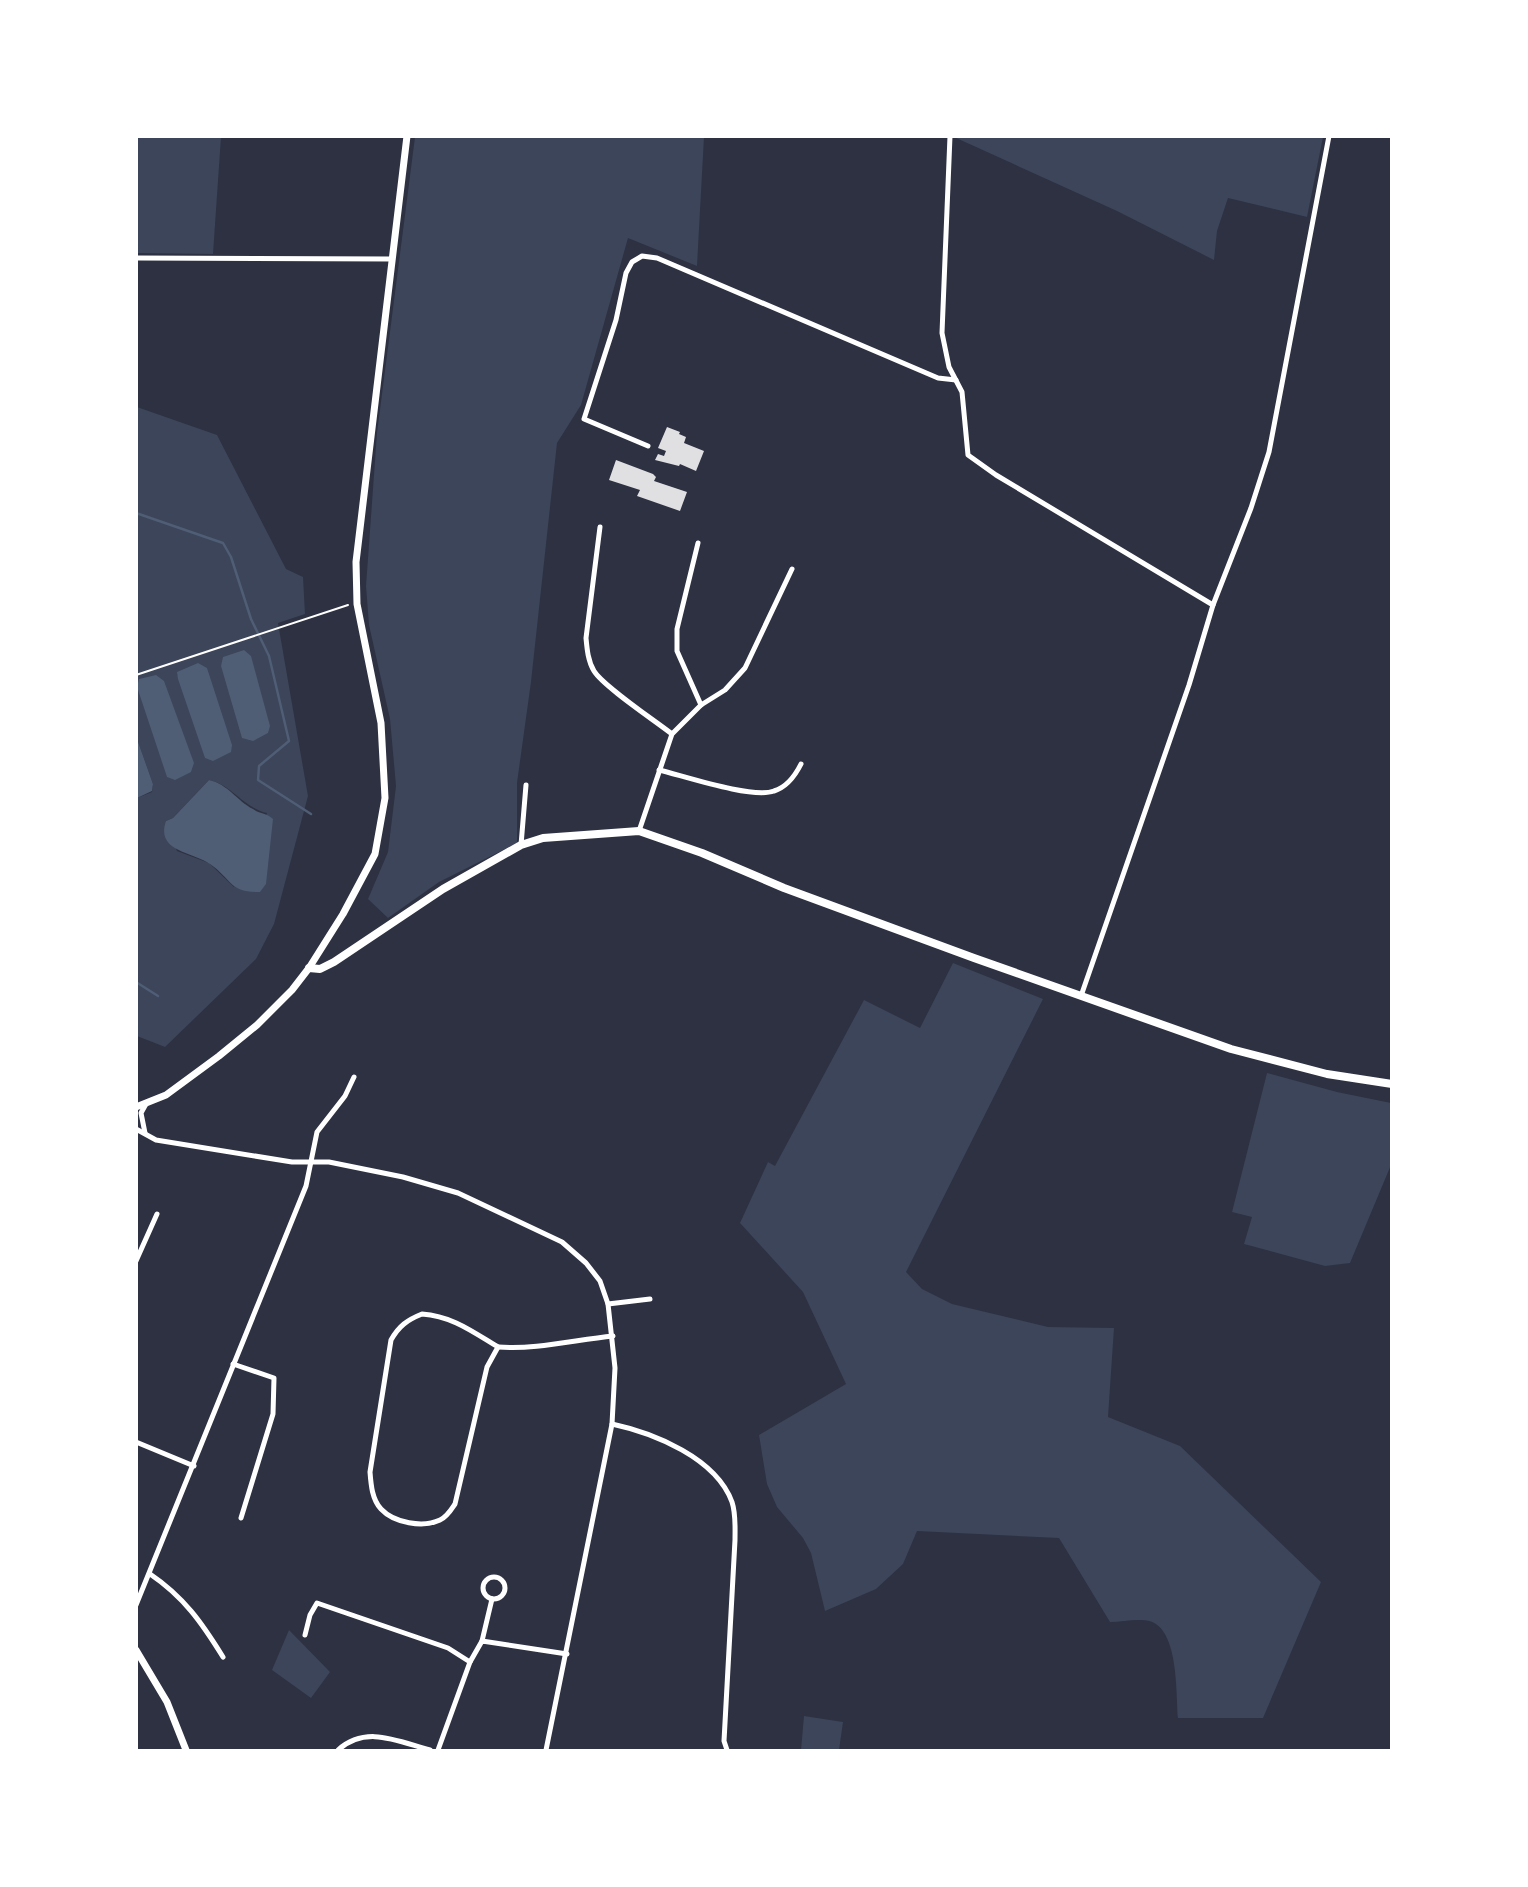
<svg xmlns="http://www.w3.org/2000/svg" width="1528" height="1887" font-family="Inter,sans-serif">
	<rect width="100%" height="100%" fill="#2d3142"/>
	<g fill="#3c4559" fill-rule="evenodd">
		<path d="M 137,136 L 221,137 L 213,254 L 137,253 Z"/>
		<path d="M 415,137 L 704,137 L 697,266 L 628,238 L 581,405 L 557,443 L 531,682 L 517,783 L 517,843 L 439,882 L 388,918 L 368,899 L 388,852 L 396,786 L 390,719 L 369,625 L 366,586 L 377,433 Z"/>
		<path d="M 954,137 L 954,136 L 1323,137 L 1307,217 L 1228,198 L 1217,231 L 1214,260 L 1117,211 Z"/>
		<path d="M 137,407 L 217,435 L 286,569 L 303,577 L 305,614 L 278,623 L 308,796 L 274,924 L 256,959 L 165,1047 L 137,1036 L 137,798 L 152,792 L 153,784 L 136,736 ZM 209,780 C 232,785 244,808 267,813 L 234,887 L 209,863 L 177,851 L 166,821 L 173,818 Z"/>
		<path d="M 953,963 L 1043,999 L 906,1272 L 922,1289 L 952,1304 L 1048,1327 L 1114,1328 L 1108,1417 L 1180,1446 L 1321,1582 L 1263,1718 L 1178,1718 C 1176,1694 1179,1628 1149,1621 C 1138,1618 1122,1622 1110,1622 L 1059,1538 L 917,1531 L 903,1564 L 876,1589 L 825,1611 L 811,1553 L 803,1538 L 777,1507 L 767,1484 L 759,1435 L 846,1384 L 803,1292 L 740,1223 L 768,1162 L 775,1166 L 864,1000 L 920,1028 Z"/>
		<path d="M 1267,1073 L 1337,1092 L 1391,1103 L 1391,1165 L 1350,1263 L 1325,1266 L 1244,1244 L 1252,1217 L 1232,1212 Z"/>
		<path d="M 289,1630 L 330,1672 L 311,1698 L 272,1670 Z"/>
		<path d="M 804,1716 L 843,1722 L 839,1750 L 801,1750 Z"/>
	</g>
	<g fill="#4f5d75">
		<path d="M 244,650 L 251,656 L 270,726 L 268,733 L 253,741 L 242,738 L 221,666 L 223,657 Z"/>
		<path d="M 198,663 L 207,668 L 232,745 L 231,752 L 213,761 L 205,758 L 178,679 L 177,672 Z"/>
		<path d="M 156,675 L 164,681 L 194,763 L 191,772 L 175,780 L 167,777 L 137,687 L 139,679 Z"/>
		<path d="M 136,736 L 153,784 L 152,791 L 137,798 Z"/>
		<path d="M 209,780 C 228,784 237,801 253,809 C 260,814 267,813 273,819 L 266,884 L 260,892 C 229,893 232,879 210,864 C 194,852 155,852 166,821 L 173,818 Z"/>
	</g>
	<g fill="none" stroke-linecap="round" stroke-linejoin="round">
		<g stroke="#4f5d75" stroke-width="2.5">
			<path d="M 136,513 L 217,541 L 223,543 L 231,557 L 251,619 L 269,656 L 289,741 L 259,766 L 258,780 L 311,814"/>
			<path d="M 136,982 L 158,996"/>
		</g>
	</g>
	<g fill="#e0e0e3">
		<path d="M 667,427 L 680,432 L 679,434 L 686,437 L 684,443 L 704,451 L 696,471 L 680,464 L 679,466 L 655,460 L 658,454 L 664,456 L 666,451 L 658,448 Z"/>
		<path d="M 616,460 L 653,474 L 656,477 L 654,481 L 687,492 L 680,511 L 637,496 L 640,490 L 609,480 Z"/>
	</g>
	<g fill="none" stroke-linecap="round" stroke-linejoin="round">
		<path stroke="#fff" stroke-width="2" d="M 136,675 L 348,605"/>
		<g stroke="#fff" stroke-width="5">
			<path d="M 950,136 L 942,333 L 949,367 L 962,392 L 968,455 L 996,475 L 1213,605"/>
			<path d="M 136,258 L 392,259"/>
			<path d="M 648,446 L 584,419 L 616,320 L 626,273 L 632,262 L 642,256 L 657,258 L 938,378 L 956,380"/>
			<path d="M 600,527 L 586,638 C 587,649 588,661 594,671 C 603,686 654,720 672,734"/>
			<path d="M 698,543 L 677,629 L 677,651 L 701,705"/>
			<path d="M 659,770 C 684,776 752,799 774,791 C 787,787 795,776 801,764"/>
			<path d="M 639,831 L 672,734 L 701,705 L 725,690 L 745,668 L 792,569"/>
			<path d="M 521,845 L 526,785"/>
			<path d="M 1081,996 L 1189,685 L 1213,605 L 1251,508 L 1269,452 L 1329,136"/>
			<path d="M 136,1129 L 156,1140 L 292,1162 L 329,1162 L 403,1177 L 458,1193 L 562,1242 L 586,1263 L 600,1281 L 608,1304 L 615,1368 L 612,1424 L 546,1750"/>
			<path d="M 145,1133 L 141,1113 L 146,1104"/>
			<path d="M 136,1261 L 157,1214"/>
			<path d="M 608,1304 L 650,1299"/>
			<path d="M 422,1314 C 452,1316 473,1332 498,1347 L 487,1367 L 455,1504 C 451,1510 447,1517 440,1520 C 423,1528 394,1523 381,1509 C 372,1499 371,1485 370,1472 L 391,1340 C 399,1326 407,1320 422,1314 Z"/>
			<path d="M 498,1347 C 536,1350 574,1340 613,1336"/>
			<path d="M 233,1364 L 274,1378 L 273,1414 L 241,1518"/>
			<path d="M 612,1424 C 654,1433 716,1458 732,1502 C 736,1514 735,1527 735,1540 L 724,1741 L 727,1750"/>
			<path d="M 136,1442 L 194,1466"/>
			<path d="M 150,1574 C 184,1597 202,1623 223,1657"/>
			<circle cx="494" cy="1588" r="11"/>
			<path d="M 136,1605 L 306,1186 L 317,1132 L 345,1096 L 354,1077"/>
			<path d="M 305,1635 L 310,1615 L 317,1603 L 448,1648 L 470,1662"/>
			<path d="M 482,1641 L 492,1599"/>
			<path d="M 338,1750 C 366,1725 397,1741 430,1750"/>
			<path d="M 438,1750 L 470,1662 L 482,1641 L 567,1654"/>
		</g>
		<g stroke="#fff" stroke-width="7">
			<path d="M 136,1107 L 166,1095 L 219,1056 L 257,1025 L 292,990 L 309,968 L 343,914 L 375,854 L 385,798 L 381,723 L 357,604 L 356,562 L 407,136"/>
			<path d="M 136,1650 L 167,1702 L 186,1750"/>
		</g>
		<path stroke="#fff" stroke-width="8" d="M 309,968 L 320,969 L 334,962 L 443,889 L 521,845 L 543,838 L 639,831 L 702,853 L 784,888 L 974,958 L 1231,1049 L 1327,1074 L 1392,1084"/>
	</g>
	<rect width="1528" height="1887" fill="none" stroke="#ffffff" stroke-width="276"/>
</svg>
